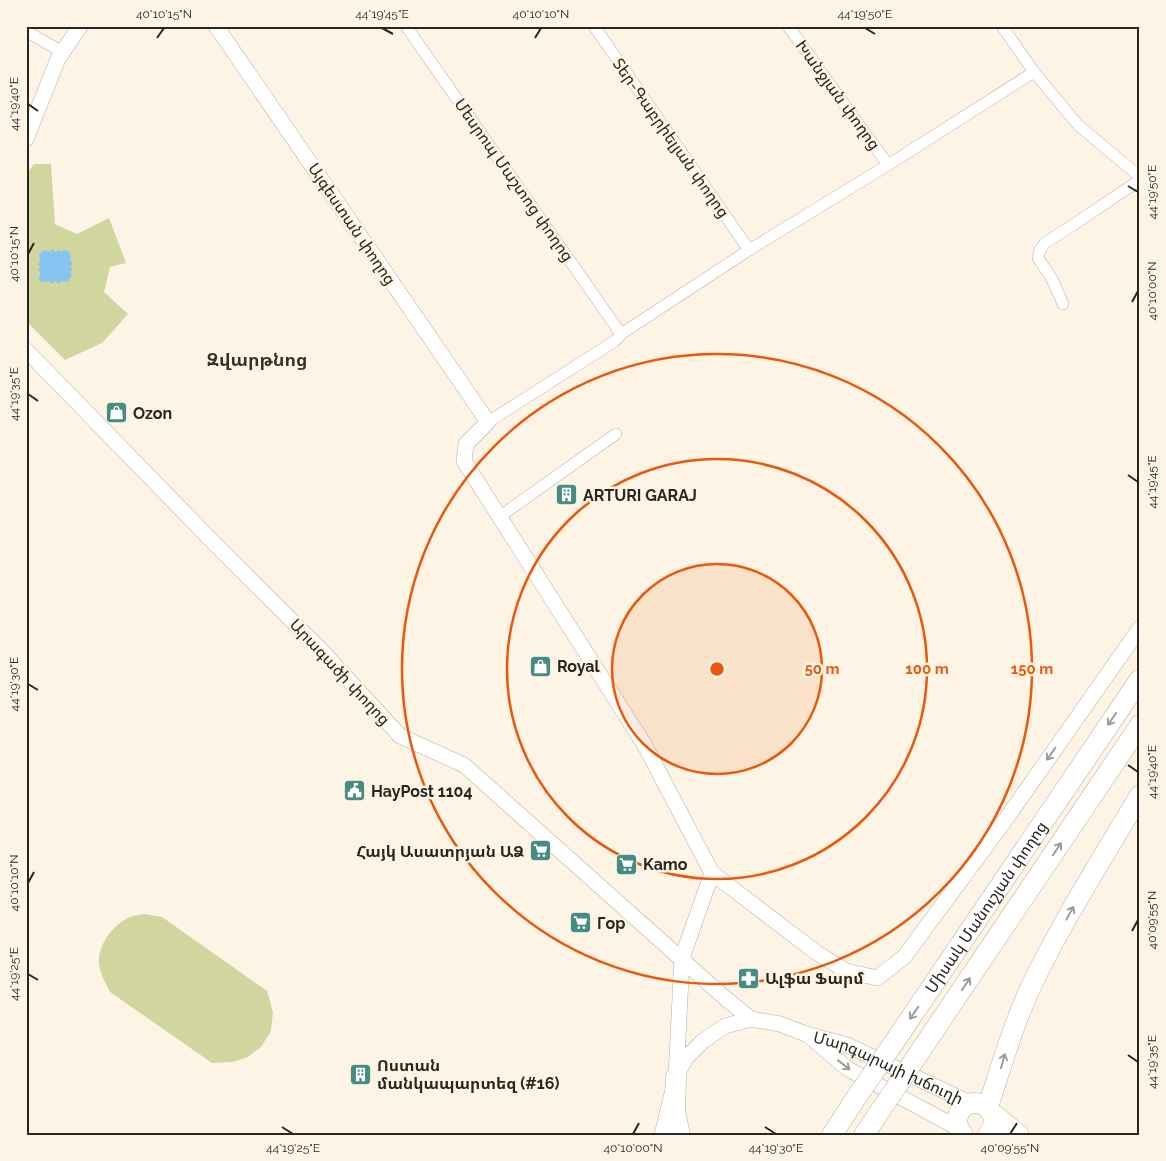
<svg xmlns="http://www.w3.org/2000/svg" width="1166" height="1161" font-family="Raleway,'Noto Sans Armenian',sans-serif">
	<rect width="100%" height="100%" fill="#fdf4e5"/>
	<g fill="#d1d69f">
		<path d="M 34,164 L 51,164 L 55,224 L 77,234 L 109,218 L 126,263 L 110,267 L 104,292 L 128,314 L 102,343 L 65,360 L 26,321 L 26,174 Z"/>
		<path d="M 145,914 L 162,917 L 267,991 L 273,1012 L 271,1031 L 261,1047 L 248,1057 L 233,1062 L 212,1063 L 110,992 C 105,982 98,971 99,959 C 100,942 114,924 130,917 C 134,915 140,915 145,914 Z"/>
	</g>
	<path fill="#87c4f2" d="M 53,249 L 55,252 L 59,250 L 61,252 L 65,250 L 70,253 L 71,257 L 70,260 L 73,264 L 70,266 L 73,269 L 70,272 L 72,275 L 68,282 L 61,281 L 59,284 L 55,281 L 53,284 L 49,281 L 42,282 L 39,280 L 39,276 L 41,273 L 38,270 L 41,267 L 38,264 L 40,261 L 39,254 L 44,250 L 50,252 Z"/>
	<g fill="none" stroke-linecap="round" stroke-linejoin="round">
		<defs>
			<g id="street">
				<path d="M 406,26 L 621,334"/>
				<path d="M 594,26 L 749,250"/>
				<path d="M 788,26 L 888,165"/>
				<path d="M 1002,26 L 1034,72 L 1078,125 L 1140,177"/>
				<path d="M 26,31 L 62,52"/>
				<path d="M 1063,304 L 1052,279 L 1038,258 L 1040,250 L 1045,243 L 1070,227 L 1140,180"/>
				<path d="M 488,422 L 615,341 L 621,334 L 749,250 L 888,165 L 1034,72"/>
				<path d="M 499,517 L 616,434"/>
			</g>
			<g id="secondary">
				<path d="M 216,26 L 488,422 L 466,444 L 464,461 L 644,744 L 712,873 L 682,958 L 676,1077 L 662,1135"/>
				<path d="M 26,139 L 58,59 L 80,26"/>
				<path d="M 26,350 L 213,542 L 322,651 L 400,736 L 464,765 L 725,998 L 751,1019"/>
				<path d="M 712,873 L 817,953 L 846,971 L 877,978 L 904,957 L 1006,819 L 1140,628"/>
				<path d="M 809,1036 L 848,1069 L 958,1128"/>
				<path id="s1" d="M 678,1073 L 686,1058 L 703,1041 L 725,1026 L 751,1019 L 780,1024 L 806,1034 L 847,1045 L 970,1103"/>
			</g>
			<g id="highway">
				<path id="s2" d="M 895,1041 L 1140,679"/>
				<path d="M 919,1053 L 1140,725"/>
				<path d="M 676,1077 L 675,1111 L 680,1135"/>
				<path d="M 988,1107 C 1002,1064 1015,1019 1035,978 C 1066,915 1104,856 1140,795"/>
				<path d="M 991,1112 L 1019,1135"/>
				<path d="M 832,1135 L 854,1101"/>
				<path d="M 864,1135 L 878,1114"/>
				<path d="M 963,1135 C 959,1130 956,1123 958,1116 C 966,1089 1009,1108 988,1135"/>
			</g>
		</defs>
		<use href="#street" stroke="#b8afa1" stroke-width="12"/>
		<use href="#secondary" stroke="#b8afa1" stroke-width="16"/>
		<use href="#highway" stroke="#b8afa1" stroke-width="21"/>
		<use href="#street" stroke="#fff" stroke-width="11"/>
		<use href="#secondary" stroke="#fff" stroke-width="15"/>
		<use href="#highway" stroke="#fff" stroke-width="20"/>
		<defs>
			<g id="highway-bridge">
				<path d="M 854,1101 L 895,1041"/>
				<path d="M 878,1114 L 919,1053"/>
			</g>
		</defs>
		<use href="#highway-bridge" stroke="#b8afa1" stroke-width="21" stroke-linecap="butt"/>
		<use href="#highway-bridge" stroke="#fff" stroke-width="20"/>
	</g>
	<defs><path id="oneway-shaft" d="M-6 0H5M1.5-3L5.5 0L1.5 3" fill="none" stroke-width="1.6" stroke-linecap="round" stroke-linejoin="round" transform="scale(1.25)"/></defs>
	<g stroke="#9f9d9b">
		<use href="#oneway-shaft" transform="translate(1112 719) rotate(124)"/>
		<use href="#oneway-shaft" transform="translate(1051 754) rotate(125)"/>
		<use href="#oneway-shaft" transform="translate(1057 849) rotate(-56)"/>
		<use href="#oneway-shaft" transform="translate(1070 913) rotate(-61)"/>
		<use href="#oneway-shaft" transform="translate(966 984) rotate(-56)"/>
		<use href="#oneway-shaft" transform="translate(914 1013) rotate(124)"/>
		<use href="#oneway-shaft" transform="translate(1003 1061) rotate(-74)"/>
		<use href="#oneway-shaft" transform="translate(844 1065) rotate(38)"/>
	</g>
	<path fill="none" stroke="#292520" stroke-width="2" d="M 382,28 L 393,34M 865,28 L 875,34M 157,38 L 164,28M 535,38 L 541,28M 28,104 L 38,111M 1128,186 L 1138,192M 28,254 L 34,243M 1132,302 L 1138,291M 28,394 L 38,401M 1128,475 L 1138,482M 28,684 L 38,690M 1128,765 L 1138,772M 28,883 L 34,872M 1132,931 L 1138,920M 28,974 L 38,980M 1128,1055 L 1138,1062M 282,1127 L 293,1134M 765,1127 L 776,1134M 633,1134 L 639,1123M 1010,1134 L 1017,1123"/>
	<circle cx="717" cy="669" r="105" fill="#e8590c" fill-opacity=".12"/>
	<g fill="none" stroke="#e8590c" stroke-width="2.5">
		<circle cx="717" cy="669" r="105"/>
		<circle cx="717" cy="669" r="210"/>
		<circle cx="717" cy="669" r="315"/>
	</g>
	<defs>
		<symbol id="shop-square" viewBox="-11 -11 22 22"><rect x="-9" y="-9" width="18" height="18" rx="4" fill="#458c85" stroke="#fdf4e5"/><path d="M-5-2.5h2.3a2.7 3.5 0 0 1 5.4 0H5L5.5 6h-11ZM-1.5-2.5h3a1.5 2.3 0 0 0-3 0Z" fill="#fff"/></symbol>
		<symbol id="building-square" viewBox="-11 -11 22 22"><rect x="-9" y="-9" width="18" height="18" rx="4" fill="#458c85" stroke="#fdf4e5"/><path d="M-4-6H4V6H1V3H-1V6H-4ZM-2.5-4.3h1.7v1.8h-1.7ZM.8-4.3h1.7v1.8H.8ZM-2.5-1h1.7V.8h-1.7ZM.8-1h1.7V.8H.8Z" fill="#fff"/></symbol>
		<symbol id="civic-square" viewBox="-11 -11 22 22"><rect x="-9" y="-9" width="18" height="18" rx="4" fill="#458c85" stroke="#fdf4e5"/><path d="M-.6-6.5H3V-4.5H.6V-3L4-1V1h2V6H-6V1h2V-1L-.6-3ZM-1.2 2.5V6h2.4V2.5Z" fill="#fff"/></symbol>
		<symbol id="supermarket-square" viewBox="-11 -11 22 22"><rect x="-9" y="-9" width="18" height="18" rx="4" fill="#458c85" stroke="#fdf4e5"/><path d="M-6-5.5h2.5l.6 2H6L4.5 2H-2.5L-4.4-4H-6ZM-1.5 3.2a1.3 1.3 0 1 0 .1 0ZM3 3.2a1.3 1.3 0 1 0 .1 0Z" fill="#fff"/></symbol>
		<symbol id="pharmacy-square" viewBox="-11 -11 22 22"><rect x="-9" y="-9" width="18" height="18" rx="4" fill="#458c85" stroke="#fdf4e5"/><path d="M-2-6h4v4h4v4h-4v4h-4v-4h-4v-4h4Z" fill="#fff"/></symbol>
	</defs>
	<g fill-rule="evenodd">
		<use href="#shop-square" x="104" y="400" width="25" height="25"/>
		<use href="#building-square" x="554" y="482" width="25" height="25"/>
		<use href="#shop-square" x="528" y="654" width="25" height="25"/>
		<use href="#civic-square" x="342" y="778" width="25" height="25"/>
		<use href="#supermarket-square" x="528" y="838" width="25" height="25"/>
		<use href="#supermarket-square" x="614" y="852" width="25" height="25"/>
		<use href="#supermarket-square" x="568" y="910" width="25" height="25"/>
		<use href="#pharmacy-square" x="736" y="966" width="25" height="25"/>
		<use href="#building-square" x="348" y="1062" width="25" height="25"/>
	</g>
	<g text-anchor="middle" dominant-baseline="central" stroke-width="5" stroke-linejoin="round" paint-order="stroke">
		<g font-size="16" fill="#292520" stroke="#fdf4e5">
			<text transform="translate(838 95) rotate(54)">Խանջյան փողոց</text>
			<text transform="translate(671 138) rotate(55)">Տեր-Գաբրիելյան փողոց</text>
			<text transform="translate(514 180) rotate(55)">Մեսրոպ Մաշտոց փողոց</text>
			<text transform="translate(352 224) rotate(56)">Այգեստան փողոց</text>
			<text transform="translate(340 672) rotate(47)">Արագածի փողոց</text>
			<text stroke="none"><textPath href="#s2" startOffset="162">Միսակ Մանուշյան փողոց</textPath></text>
			<text stroke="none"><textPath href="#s1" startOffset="241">Մարգարայի խճուղի</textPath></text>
		</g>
		<g font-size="16" font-weight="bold" fill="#292520" stroke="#fdf4e5" text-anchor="start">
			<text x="133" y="413">Ozon</text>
			<text x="583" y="495">ARTURI GARAJ</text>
			<text x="557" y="666">Royal</text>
			<text x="371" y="791">HayPost 1104</text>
			<text x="524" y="851" text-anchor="end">Հայկ Ասատրյան ԱՁ</text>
			<text x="643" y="864">Kamo</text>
			<text x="597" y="923">Гор</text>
			<text x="765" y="978">Ալֆա Ֆարմ</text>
			<text x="377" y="1065">Ոստան<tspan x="377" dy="18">մանկապարտեզ (#16)</tspan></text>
		</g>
		<g font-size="18" font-weight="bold" fill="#373024" stroke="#fdf4e5">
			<text x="257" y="359">Զվարթնոց</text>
		</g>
	</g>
	<circle cx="717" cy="669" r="8" fill="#e8590c" stroke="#fdf4e5" stroke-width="2.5"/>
	<g font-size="15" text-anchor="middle" font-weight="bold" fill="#e8590c" stroke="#fdf4e5" stroke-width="5" stroke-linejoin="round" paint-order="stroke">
		<text x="822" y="674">50 m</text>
		<text x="927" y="674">100 m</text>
		<text x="1032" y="674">150 m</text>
	</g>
	<rect width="1166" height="1161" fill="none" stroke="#fdf4e5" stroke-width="55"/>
	<rect x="28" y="28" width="1110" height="1106" fill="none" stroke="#292520" stroke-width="2"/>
	<g font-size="12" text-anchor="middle" fill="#292520">
		<text x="164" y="18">40°10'15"N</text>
		<text x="382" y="18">44°19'45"E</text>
		<text x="541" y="18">40°10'10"N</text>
		<text x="865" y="18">44°19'50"E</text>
		<text transform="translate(14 104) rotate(-90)" y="4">44°19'40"E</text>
		<text transform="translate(1152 192) rotate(-90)" y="4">44°19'50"E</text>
		<text transform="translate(14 254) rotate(-90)" y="4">40°10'15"N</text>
		<text transform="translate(1152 291) rotate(-90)" y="4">40°10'00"N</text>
		<text transform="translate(14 394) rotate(-90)" y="4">44°19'35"E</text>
		<text transform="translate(1152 482) rotate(-90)" y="4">44°19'45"E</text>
		<text transform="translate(14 684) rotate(-90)" y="4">44°19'30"E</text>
		<text transform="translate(1152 772) rotate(-90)" y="4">44°19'40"E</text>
		<text transform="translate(14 883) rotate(-90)" y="4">40°10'10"N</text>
		<text transform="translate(1152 920) rotate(-90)" y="4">40°09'55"N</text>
		<text transform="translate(14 974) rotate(-90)" y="4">44°19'25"E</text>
		<text transform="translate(1152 1062) rotate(-90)" y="4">44°19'35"E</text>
		<text x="293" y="1152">44°19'25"E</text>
		<text x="633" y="1152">40°10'00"N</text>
		<text x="776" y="1152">44°19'30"E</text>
		<text x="1010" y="1152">40°09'55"N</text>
	</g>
</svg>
